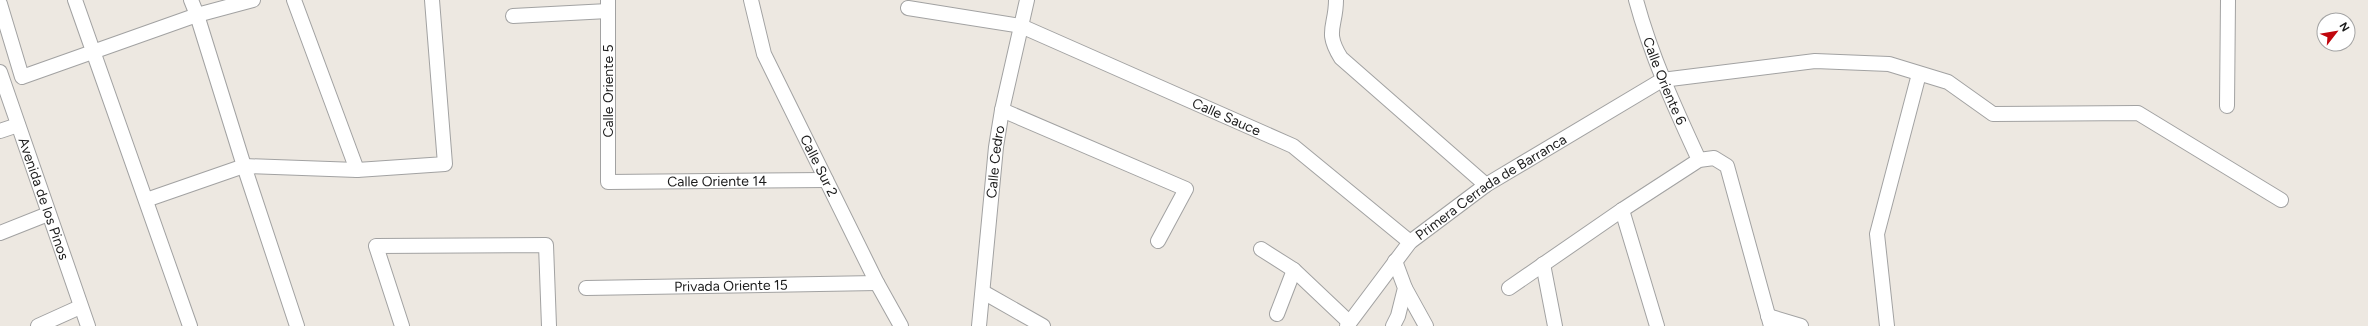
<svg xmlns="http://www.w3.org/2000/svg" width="2368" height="326" font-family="Figtree,sans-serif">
	<rect width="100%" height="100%" fill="#ede8e1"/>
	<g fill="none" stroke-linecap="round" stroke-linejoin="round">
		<defs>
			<g id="minor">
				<path d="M 75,0 L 190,326"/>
				<path d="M 191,0 L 197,15 L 244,166 L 297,326"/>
				<path d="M 294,0 L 357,170"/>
				<path id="s1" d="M 608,0 L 608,182 L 826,180"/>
				<path id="s2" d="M 751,0 L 764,54 L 877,283 L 901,326"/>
				<path d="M 1336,0 C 1336,27 1324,31 1341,58 L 1486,185"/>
				<path id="s3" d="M 1636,0 C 1651,56 1675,108 1699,160"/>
				<path d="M 0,4 L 22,77 L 197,15 L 253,0"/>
				<path id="s4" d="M 908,8 L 1021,26 L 1293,146 L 1410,242"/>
				<path d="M 513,16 L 608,11"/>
				<path id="s5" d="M 0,72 L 88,326"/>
				<path d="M 2227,106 L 2228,0"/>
				<path d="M 1002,110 L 1186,189 L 1158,241"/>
				<path d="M 0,131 L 18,125"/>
				<path d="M 146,200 L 244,166 L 357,170 L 445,164 L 432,0"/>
				<path d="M 1622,210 L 1657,326"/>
				<path d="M 0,233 L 48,214"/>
				<path d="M 1261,249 L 1294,270 L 1349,322"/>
				<path d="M 1543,264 L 1555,326"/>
				<path id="s6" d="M 586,288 L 877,283"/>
				<path d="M 1405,288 L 1426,326"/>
				<path d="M 1509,288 L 1622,210 L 1699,160 L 1714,158 L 1727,166 L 1771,326"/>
				<path d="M 983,292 L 1043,326"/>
				<path d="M 1277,314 L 1294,270"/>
				<path d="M 1768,316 L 1801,326"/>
				<path d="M 38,326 L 80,307"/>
				<path d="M 402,326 L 376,246 L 546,245 L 549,326"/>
				<path id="s7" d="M 979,326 L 996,147 L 1002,110 L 1027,0"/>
				<path id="s8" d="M 1347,326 L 1410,242 L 1486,185 L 1662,80 L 1815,61 L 1889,64 L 1948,82 L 1993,114 L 2138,113 L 2281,200"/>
				<path d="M 1393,326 L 1398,316 L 1405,288 L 1395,261"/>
				<path d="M 1887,326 L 1877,234 L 1919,74"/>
			</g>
		</defs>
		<use href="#minor" stroke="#a2a2a2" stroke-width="16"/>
		<use href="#minor" stroke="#fff" stroke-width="14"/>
	</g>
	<g text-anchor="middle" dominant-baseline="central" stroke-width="3.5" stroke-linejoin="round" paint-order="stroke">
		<g font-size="14" fill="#1b1b1b" stroke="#fff">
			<text stroke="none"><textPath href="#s3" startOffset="86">Calle Oriente 6</textPath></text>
			<text transform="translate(608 91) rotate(-90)">Calle Oriente 5</text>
			<text stroke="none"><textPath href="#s4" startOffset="339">Calle Sauce</textPath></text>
			<text stroke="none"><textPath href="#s7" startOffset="165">Calle Cedro</textPath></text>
			<text stroke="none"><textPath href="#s2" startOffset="180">Calle Sur 2</textPath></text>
			<text stroke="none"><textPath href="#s1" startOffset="291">Calle Oriente 14</textPath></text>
			<text stroke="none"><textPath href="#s8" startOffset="203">Primera Cerrada de Barranca</textPath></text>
			<text stroke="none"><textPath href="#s5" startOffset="134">Avenida de los Pinos</textPath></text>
			<text stroke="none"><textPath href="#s6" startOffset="145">Privada Oriente 15</textPath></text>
		</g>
	</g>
	<g transform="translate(2336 32) rotate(59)"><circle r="19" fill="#ffffff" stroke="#a4a4a4"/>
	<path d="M0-3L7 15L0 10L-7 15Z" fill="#c1060d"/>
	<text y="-6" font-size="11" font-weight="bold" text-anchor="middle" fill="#1b1b1b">N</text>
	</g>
</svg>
